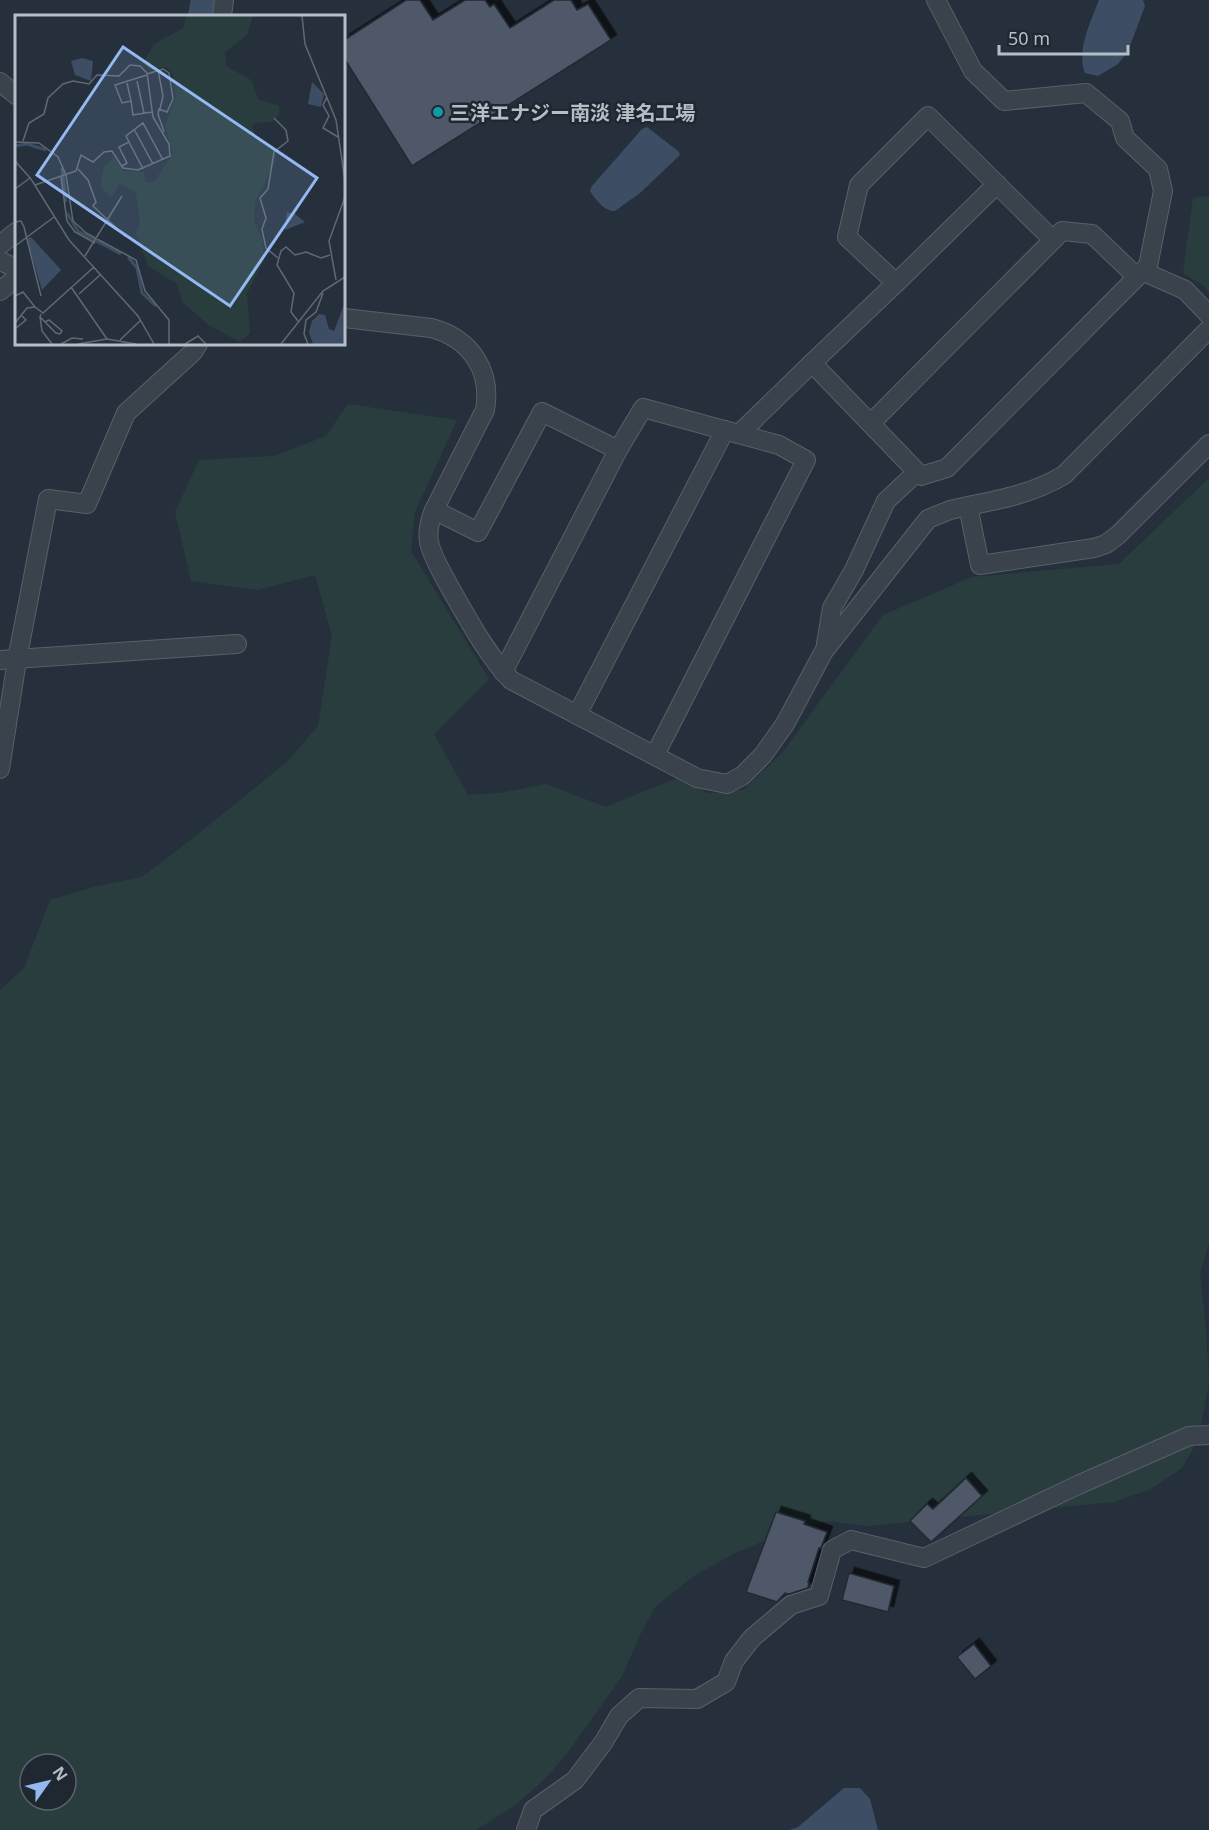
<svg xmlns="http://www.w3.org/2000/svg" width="1209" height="1830" font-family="'Noto Sans','Noto Sans JP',sans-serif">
	<defs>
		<filter id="shadow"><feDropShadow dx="5.5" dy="-5.5" stdDeviation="0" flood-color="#0009"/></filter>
	</defs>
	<rect width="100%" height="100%" fill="#26303c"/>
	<g fill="#293d3e" fill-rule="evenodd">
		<path d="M 1209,196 L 1209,293 L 1204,286 L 1183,273 L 1193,198 Z"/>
		<path d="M 348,404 L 457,420 L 415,512 L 411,551 L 489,679 L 434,734 L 468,795 L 500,793 L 546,784 L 606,807 L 677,778 L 708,793 L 743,790 L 782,753 L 883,615 L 972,577 L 1119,564 L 1209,478 L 1209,1243 L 1200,1273 L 1206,1326 L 1209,1383 L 1198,1440 L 1182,1468 L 1151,1489 L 1114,1502 L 868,1526 L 825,1521 L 782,1533 L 733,1554 L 692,1577 L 655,1607 L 640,1635 L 622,1676 L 569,1751 L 544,1780 L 515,1805 L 476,1830 L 0,1830 L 0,990 L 24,968 L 50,900 L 97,886 L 142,877 L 192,839 L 288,761 L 318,726 L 332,636 L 315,575 L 257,590 L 191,581 L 175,512 L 199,460 L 274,456 L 326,436 ZM 30,1764 L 66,1764 L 66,1800 L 30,1800 Z"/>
	</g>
	<g fill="#3d4e64">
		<path d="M 1099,0 L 1143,0 L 1145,6 L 1128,51 L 1118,64 L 1098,76 L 1085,73 C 1076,51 1091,21 1099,0 Z"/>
		<path d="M 647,127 L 678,151 L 680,155 L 640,193 L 615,211 C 605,212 595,199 590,191 L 592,186 L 642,129 Z"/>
		<path d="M 844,1788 L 860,1788 L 870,1799 L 878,1830 L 789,1830 L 798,1827 Z"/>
	</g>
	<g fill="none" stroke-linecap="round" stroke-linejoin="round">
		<path stroke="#3d4e64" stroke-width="32" d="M 204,16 L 207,0"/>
	</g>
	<g fill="#4f5967" stroke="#212933" stroke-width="1.5" filter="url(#shadow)">
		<path d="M 406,0 L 420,0 L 433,20 L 465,0 L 485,0 L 490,7 L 494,4 L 510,28 L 554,0 L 571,0 L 577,10 L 588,4 L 611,40 L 412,166 L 344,58 L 344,40 Z"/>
		<path d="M 966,1478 L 982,1496 L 931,1542 L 910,1521 L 927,1504 L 933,1509 Z"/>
		<path d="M 776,1512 L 805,1521 L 804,1524 L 827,1532 L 821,1548 L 819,1548 L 808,1582 L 809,1582 L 808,1588 L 789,1594 L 785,1593 L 777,1602 L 746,1592 Z"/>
		<path d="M 849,1573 L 894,1586 L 888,1612 L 842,1600 Z"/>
		<path d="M 974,1644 L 991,1666 L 975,1679 L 957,1657 Z"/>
	</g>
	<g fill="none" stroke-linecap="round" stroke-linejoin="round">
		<defs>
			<g id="minor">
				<path d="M 936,0 L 973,71 L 1004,101 L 1086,93 L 1120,121 L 1125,138 L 1158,169 L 1163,191 L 1148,266 L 1137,277 L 947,468 L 921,476 L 812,363 L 896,283 L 847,237 L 859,185 L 928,116 L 1053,240 L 1062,231 L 1092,234 L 1137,277"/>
				<path d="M 222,16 L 224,0"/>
				<path d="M 0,82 L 16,95"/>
				<path d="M 0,245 L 16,232"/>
				<path d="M 0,261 L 16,268"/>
				<path d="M 1142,271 L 1185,290 L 1209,315"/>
				<path d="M 896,283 L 997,184"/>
				<path d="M 0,291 L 16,278"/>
				<path d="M 344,318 L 431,328 C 470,338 492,370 485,410 L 434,510 C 430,520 427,531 429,542 C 432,556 441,571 448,584 C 467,617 485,652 511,680 L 697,778 L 727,784 L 742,776 L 763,755 L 785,724 L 824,651 L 928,519 L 950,510 L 968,506 L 980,565 L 1094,548 L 1106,544 L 1118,535 L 1209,444"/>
				<path d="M 871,423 L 1053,240"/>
				<path d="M 739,434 L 812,363"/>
				<path d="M 968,506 C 1003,499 1034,493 1064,475 L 1209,329"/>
				<path d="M 434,510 L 478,532 L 542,412 L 618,450 L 643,408 L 779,445 L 806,460 L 655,755"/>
				<path d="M 826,644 L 832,608 L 854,570 L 886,501 L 917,472"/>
				<path d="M 0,660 L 237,644"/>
				<path d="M 503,672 L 618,450"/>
				<path d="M 577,715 L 725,430"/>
				<path d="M 0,769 L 17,660 L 48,499 L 87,504 L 126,413 L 193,352 L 198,344"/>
				<path d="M 526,1830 L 533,1810 L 575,1780 L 603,1743 L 619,1716 L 639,1698 L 697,1699 L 726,1682 L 734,1661 L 752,1638 L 791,1605 L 819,1596 L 832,1550 L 851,1540 L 924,1558 L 1078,1485 L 1189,1436 L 1209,1435"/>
			</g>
		</defs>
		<use href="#minor" stroke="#58606a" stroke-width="20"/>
		<use href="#minor" stroke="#3a424c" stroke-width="18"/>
	</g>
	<circle fill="#0f9aa8" stroke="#1f2731" stroke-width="2" cx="438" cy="112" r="6"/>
	<g text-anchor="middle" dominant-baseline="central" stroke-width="5" stroke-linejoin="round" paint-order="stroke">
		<g font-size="20" font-weight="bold" fill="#b6bdc7" stroke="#1f2731" text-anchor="start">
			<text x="450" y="112">三洋エナジー南淡 津名工場</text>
		</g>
	</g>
	<g transform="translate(15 15)">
		<rect width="330" height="330" fill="#26303c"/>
		<path d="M 171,1 L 238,1 L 232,20 L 210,37 L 211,51 L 236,65 L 243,84 L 264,91 L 264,99 L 257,107 L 240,108 L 237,112 L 242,124 L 260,136 L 261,145 L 240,187 L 239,206 L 248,225 L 249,245 L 232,278 L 235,318 L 225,327 L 195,311 L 167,287 L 162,269 L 133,251 L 121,219 L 125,208 L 121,178 L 105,168 L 97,182 L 85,172 L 89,152 L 99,142 L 109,156 L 129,157 L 130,167 L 139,167 L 158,138 L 150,111 L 161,82 L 157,58 L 151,52 L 135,55 L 128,48 L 139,29 L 168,13 Z" fill="#293d3e"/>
		<path d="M 67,43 L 78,46 L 76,66 L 60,60 L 56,46 ZM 297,67 L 309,79 L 306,92 L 293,89 ZM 272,197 L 280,199 L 290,207 L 270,215 ZM 16,222 L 46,255 L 27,275 L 12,224 ZM 330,287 L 330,329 L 298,329 L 294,317 L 297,306 L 304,299 L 310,300 L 314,314 L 319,316 Z" fill="#3d4e64"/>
		<path fill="none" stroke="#3d4e64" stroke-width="3" d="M 0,131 L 12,129 L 31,135M 47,153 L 51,187M 52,198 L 63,216 L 106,239M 113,242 L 122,253 L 127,278 L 141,291"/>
		<path fill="none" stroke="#606874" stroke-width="1.5" d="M 287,1 L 290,29 L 321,105 L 330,166M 143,55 L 148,81 L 145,94M 132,59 L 148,54 L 154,58 L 158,84 L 152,97 L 144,94 L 143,99 L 149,117M 132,60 L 100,70 L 107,88 L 116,86 L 118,100 L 137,97M 122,66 L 129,98M 112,68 L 116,86M 312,82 L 308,90 L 314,101 L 308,113 L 323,122M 259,103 L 271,115 L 273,126 L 259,137 L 253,174 L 245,183 L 251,203 L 247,214 L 251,233 L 263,243M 119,114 L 138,149M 8,126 L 14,108 L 29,99 L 33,83 L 48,69 L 58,66 L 74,69 L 82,60 L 104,61 L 115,50 L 125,51 L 132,58 L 138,102 L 154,129 L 155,141 L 123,155 L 108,153 L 97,136 L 89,137 L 78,147 L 66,140 L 61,156 L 20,170M 0,127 L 24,128 L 43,142 L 51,160 L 58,206 L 71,218 L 121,245 L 130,276 L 154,305 L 154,329M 114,127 L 128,154M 0,146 L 16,164 L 54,225 L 123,301 L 139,329M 107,151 L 112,148 L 104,132 L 114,127 L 111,121 L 128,108 L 148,145M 63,154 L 73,165 L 81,187 L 78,191 L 111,222M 46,162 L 52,206 L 60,217 L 80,228M 0,174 L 15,163M 0,207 L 6,206 L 9,212 L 26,281M 0,231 L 39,202M 70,241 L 107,181M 321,265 L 314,226 L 330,182M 56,272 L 92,324M 64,279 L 85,260M 0,281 L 8,277 L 20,292M 26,299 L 25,302 L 41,318 L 45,319 L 47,316 L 34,305 L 30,307M 25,302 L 27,316 L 37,329M 283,306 L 276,297 L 279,278 L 262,250 L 266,236 L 271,232 L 280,240 L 291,237 L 306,243 L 315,240M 0,308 L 12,293 L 20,292 L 28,298 L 79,252M 0,314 L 11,305 L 6,300M 105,325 L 126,305M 46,329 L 57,323 L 68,324M 63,329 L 92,324 L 121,329M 170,329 L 183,321 L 191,329M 266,329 L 308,276 L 330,262M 293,329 L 289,319 L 291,305 L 301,297 L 308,278"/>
		<path fill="#93b9f0" fill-opacity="0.15" stroke="#93b9f0" stroke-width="3" d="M 108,32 L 302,163 L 215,291 L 22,160 Z"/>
		<rect width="330" height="330" fill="none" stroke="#b6bdc7" stroke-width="3"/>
	</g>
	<g transform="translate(48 1782) rotate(56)"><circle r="28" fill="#1f2731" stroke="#5b636d" stroke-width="1.5"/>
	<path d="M0-4.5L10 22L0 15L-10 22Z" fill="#93b9f0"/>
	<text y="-9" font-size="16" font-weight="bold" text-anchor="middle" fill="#b6bdc7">N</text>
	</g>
	<path d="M999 45v9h129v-9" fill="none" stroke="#b6bdc7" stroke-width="3"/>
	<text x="1008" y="45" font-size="18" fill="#b6bdc7" stroke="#1f2731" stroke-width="4.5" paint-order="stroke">50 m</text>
</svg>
